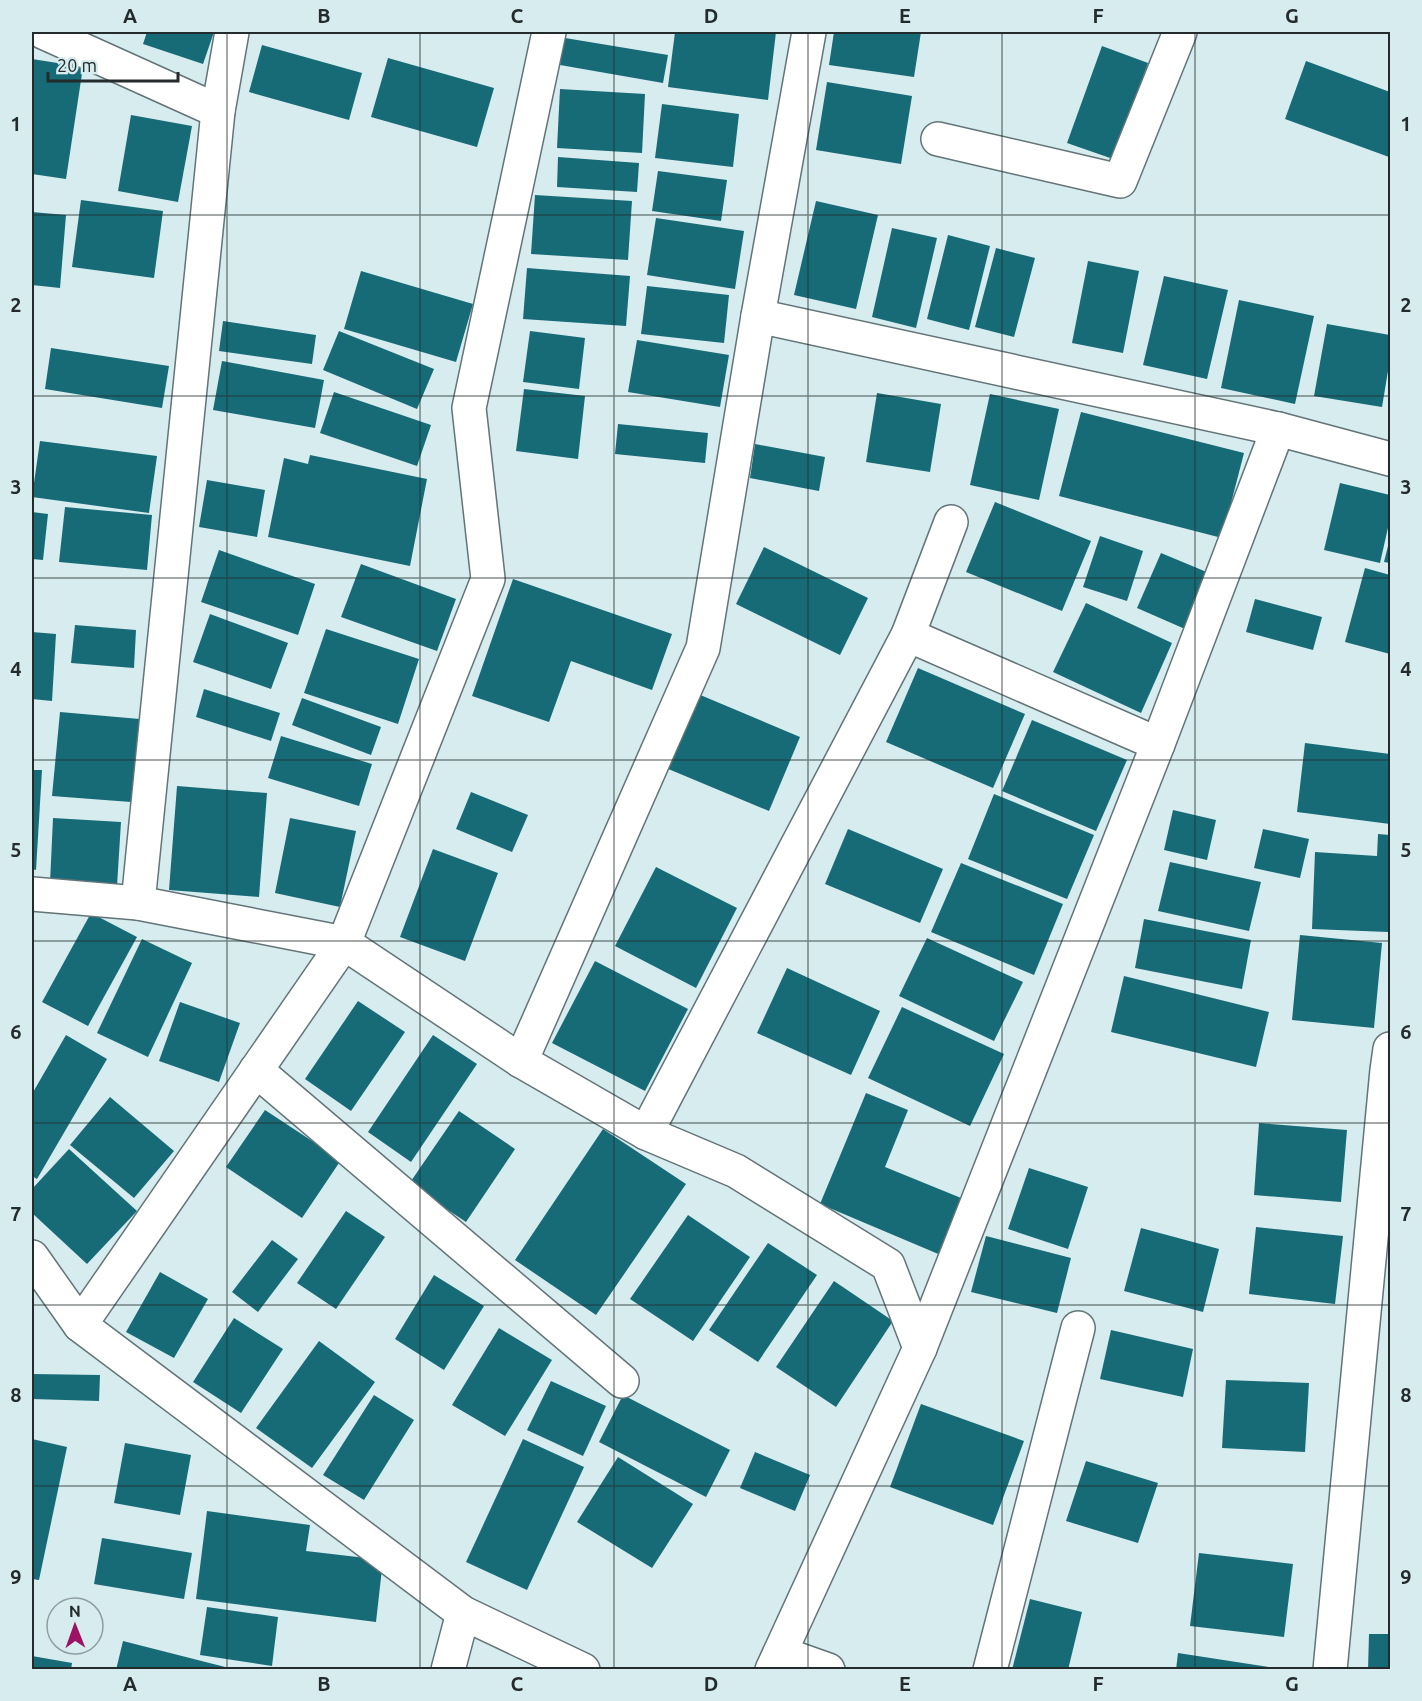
<svg xmlns="http://www.w3.org/2000/svg" width="1422" height="1701" font-family="Ubuntu,sans-serif">
	<rect width="100%" height="100%" fill="#d7ecef"/>
	<g fill="#176b77">
		<path d="M 147,32 L 214,32 L 203,64 L 143,44 Z"/>
		<path d="M 675,32 L 776,32 L 768,100 L 668,87 Z"/>
		<path d="M 834,32 L 921,32 L 914,77 L 829,65 Z"/>
		<path d="M 565,38 L 668,55 L 663,83 L 560,65 Z"/>
		<path d="M 262,45 L 362,73 L 349,120 L 249,92 Z"/>
		<path d="M 1102,46 L 1148,63 L 1113,159 L 1067,143 Z"/>
		<path d="M 388,58 L 494,88 L 477,147 L 371,117 Z"/>
		<path d="M 32,59 L 83,67 L 66,179 L 32,174 Z"/>
		<path d="M 1306,61 L 1390,92 L 1390,151 L 1389,157 L 1285,119 Z"/>
		<path d="M 827,82 L 912,96 L 901,164 L 816,150 Z"/>
		<path d="M 560,89 L 645,94 L 642,153 L 557,148 Z"/>
		<path d="M 662,104 L 739,114 L 733,167 L 655,158 Z"/>
		<path d="M 131,115 L 192,126 L 178,202 L 118,191 Z"/>
		<path d="M 558,157 L 639,163 L 637,192 L 557,187 Z"/>
		<path d="M 658,171 L 727,180 L 721,221 L 652,211 Z"/>
		<path d="M 535,195 L 632,201 L 628,260 L 531,254 Z"/>
		<path d="M 81,200 L 163,211 L 154,278 L 72,267 Z"/>
		<path d="M 816,201 L 878,215 L 856,309 L 794,295 Z"/>
		<path d="M 32,212 L 66,215 L 60,288 L 32,285 Z"/>
		<path d="M 656,218 L 744,231 L 735,289 L 647,275 Z"/>
		<path d="M 892,228 L 937,238 L 916,328 L 872,317 Z"/>
		<path d="M 948,235 L 990,246 L 969,330 L 927,319 Z"/>
		<path d="M 996,248 L 1035,258 L 1014,337 L 975,327 Z"/>
		<path d="M 1088,261 L 1139,271 L 1123,353 L 1072,343 Z"/>
		<path d="M 527,268 L 630,276 L 626,326 L 523,319 Z"/>
		<path d="M 361,271 L 473,304 L 456,362 L 344,329 Z"/>
		<path d="M 1164,276 L 1228,290 L 1207,379 L 1143,365 Z"/>
		<path d="M 647,286 L 729,295 L 724,343 L 641,334 Z"/>
		<path d="M 1239,300 L 1314,316 L 1295,404 L 1221,388 Z"/>
		<path d="M 223,321 L 316,335 L 312,364 L 219,351 Z"/>
		<path d="M 1327,324 L 1390,335 L 1390,359 L 1382,407 L 1314,396 Z"/>
		<path d="M 339,331 L 434,369 L 417,409 L 323,370 Z"/>
		<path d="M 530,331 L 585,338 L 579,389 L 523,382 Z"/>
		<path d="M 637,340 L 729,355 L 720,407 L 628,392 Z"/>
		<path d="M 51,348 L 169,366 L 162,408 L 45,389 Z"/>
		<path d="M 222,361 L 324,380 L 315,428 L 213,410 Z"/>
		<path d="M 524,389 L 585,396 L 578,459 L 516,451 Z"/>
		<path d="M 334,392 L 431,425 L 417,466 L 320,433 Z"/>
		<path d="M 877,393 L 941,404 L 930,472 L 866,462 Z"/>
		<path d="M 990,394 L 1059,409 L 1039,500 L 970,485 Z"/>
		<path d="M 1081,412 L 1244,453 L 1222,538 L 1059,496 Z"/>
		<path d="M 618,424 L 708,433 L 705,463 L 615,454 Z"/>
		<path d="M 40,441 L 157,456 L 149,513 L 32,497 Z"/>
		<path d="M 755,444 L 825,457 L 819,491 L 750,478 Z"/>
		<path d="M 310,455 L 427,479 L 410,566 L 268,537 L 284,458 L 308,464 Z"/>
		<path d="M 207,480 L 265,490 L 257,537 L 199,527 Z"/>
		<path d="M 1340,483 L 1390,495 L 1390,519 L 1380,563 L 1324,550 Z"/>
		<path d="M 995,502 L 1091,541 L 1062,611 L 966,572 Z"/>
		<path d="M 65,507 L 152,515 L 147,570 L 59,562 Z"/>
		<path d="M 32,512 L 48,514 L 43,560 L 32,559 Z"/>
		<path d="M 1100,536 L 1143,551 L 1127,601 L 1083,587 Z"/>
		<path d="M 1390,538 L 1390,563 L 1384,562 Z"/>
		<path d="M 764,547 L 868,598 L 840,655 L 736,604 Z"/>
		<path d="M 219,550 L 315,584 L 298,635 L 201,602 Z"/>
		<path d="M 1161,553 L 1209,573 L 1185,629 L 1137,608 Z"/>
		<path d="M 361,564 L 456,599 L 437,651 L 341,617 Z"/>
		<path d="M 1365,568 L 1390,575 L 1390,654 L 1345,642 Z"/>
		<path d="M 513,579 L 672,634 L 652,690 L 571,661 L 549,722 L 472,696 Z"/>
		<path d="M 1255,599 L 1322,617 L 1313,650 L 1246,632 Z"/>
		<path d="M 1086,603 L 1172,643 L 1141,713 L 1053,672 Z"/>
		<path d="M 210,614 L 288,643 L 271,689 L 193,662 Z"/>
		<path d="M 75,625 L 136,630 L 134,668 L 71,663 Z"/>
		<path d="M 326,629 L 419,659 L 398,724 L 304,693 Z"/>
		<path d="M 32,632 L 56,634 L 52,701 L 32,699 Z"/>
		<path d="M 918,668 L 1025,714 L 993,788 L 886,742 Z"/>
		<path d="M 204,689 L 280,713 L 271,741 L 196,717 Z"/>
		<path d="M 698,694 L 800,737 L 769,811 L 666,768 Z"/>
		<path d="M 302,698 L 381,727 L 371,755 L 292,725 Z"/>
		<path d="M 60,712 L 151,720 L 144,803 L 52,796 Z"/>
		<path d="M 1032,720 L 1127,760 L 1096,831 L 1002,791 Z"/>
		<path d="M 281,736 L 372,764 L 359,806 L 268,778 Z"/>
		<path d="M 1305,743 L 1390,754 L 1390,824 L 1297,812 Z"/>
		<path d="M 32,770 L 42,770 L 36,870 L 32,869 Z"/>
		<path d="M 177,786 L 267,793 L 259,897 L 169,890 Z"/>
		<path d="M 471,792 L 528,815 L 512,852 L 456,829 Z"/>
		<path d="M 994,794 L 1094,835 L 1067,899 L 968,859 Z"/>
		<path d="M 1173,810 L 1216,820 L 1207,860 L 1164,850 Z"/>
		<path d="M 53,818 L 121,822 L 117,886 L 50,883 Z"/>
		<path d="M 290,818 L 356,831 L 340,907 L 275,893 Z"/>
		<path d="M 848,829 L 943,869 L 920,923 L 825,884 Z"/>
		<path d="M 1263,829 L 1309,839 L 1300,878 L 1254,868 Z"/>
		<path d="M 1378,834 L 1390,835 L 1388,932 L 1312,929 L 1315,852 L 1377,856 Z"/>
		<path d="M 433,849 L 498,873 L 465,961 L 400,937 Z"/>
		<path d="M 1170,862 L 1261,882 L 1249,931 L 1158,911 Z"/>
		<path d="M 961,863 L 1063,904 L 1034,975 L 931,932 Z"/>
		<path d="M 656,867 L 737,908 L 696,988 L 615,946 Z"/>
		<path d="M 91,913 L 137,937 L 88,1026 L 42,1002 Z"/>
		<path d="M 1144,919 L 1251,940 L 1242,989 L 1135,968 Z"/>
		<path d="M 1300,935 L 1382,943 L 1374,1028 L 1292,1020 Z"/>
		<path d="M 927,938 L 1023,982 L 994,1041 L 899,996 Z"/>
		<path d="M 142,939 L 192,963 L 148,1057 L 97,1033 Z"/>
		<path d="M 595,961 L 688,1009 L 645,1091 L 552,1043 Z"/>
		<path d="M 787,968 L 880,1011 L 851,1075 L 757,1033 Z"/>
		<path d="M 1124,976 L 1269,1012 L 1256,1067 L 1111,1032 Z"/>
		<path d="M 358,1001 L 405,1032 L 351,1111 L 305,1079 Z"/>
		<path d="M 180,1002 L 240,1023 L 219,1082 L 159,1061 Z"/>
		<path d="M 902,1007 L 1004,1054 L 970,1126 L 868,1078 Z"/>
		<path d="M 66,1035 L 107,1059 L 37,1179 L 32,1176 L 32,1094 Z"/>
		<path d="M 433,1035 L 477,1064 L 411,1162 L 368,1132 Z"/>
		<path d="M 866,1093 L 908,1110 L 885,1167 L 966,1200 L 943,1256 L 820,1204 Z"/>
		<path d="M 110,1097 L 174,1151 L 134,1198 L 70,1145 Z"/>
		<path d="M 265,1110 L 341,1160 L 302,1218 L 226,1167 Z"/>
		<path d="M 459,1111 L 515,1149 L 466,1222 L 409,1184 Z"/>
		<path d="M 1259,1123 L 1347,1130 L 1341,1202 L 1254,1195 Z"/>
		<path d="M 603,1129 L 686,1184 L 596,1315 L 515,1260 Z"/>
		<path d="M 69,1149 L 137,1211 L 87,1264 L 32,1213 L 32,1189 Z"/>
		<path d="M 1029,1168 L 1088,1187 L 1068,1249 L 1008,1229 Z"/>
		<path d="M 346,1211 L 385,1237 L 336,1309 L 297,1283 Z"/>
		<path d="M 688,1215 L 750,1257 L 693,1341 L 630,1299 Z"/>
		<path d="M 1256,1227 L 1343,1236 L 1335,1304 L 1249,1294 Z"/>
		<path d="M 1141,1228 L 1219,1249 L 1203,1312 L 1124,1291 Z"/>
		<path d="M 986,1236 L 1071,1258 L 1057,1313 L 971,1292 Z"/>
		<path d="M 272,1240 L 298,1259 L 258,1312 L 232,1292 Z"/>
		<path d="M 768,1243 L 817,1275 L 758,1362 L 709,1330 Z"/>
		<path d="M 160,1272 L 208,1299 L 174,1358 L 126,1332 Z"/>
		<path d="M 434,1275 L 484,1306 L 444,1370 L 395,1339 Z"/>
		<path d="M 834,1281 L 893,1321 L 836,1407 L 776,1367 Z"/>
		<path d="M 234,1318 L 283,1349 L 241,1413 L 193,1382 Z"/>
		<path d="M 499,1328 L 552,1360 L 505,1436 L 452,1405 Z"/>
		<path d="M 1111,1330 L 1193,1349 L 1183,1397 L 1100,1379 Z"/>
		<path d="M 319,1341 L 375,1382 L 312,1468 L 256,1428 Z"/>
		<path d="M 32,1374 L 100,1375 L 99,1401 L 32,1399 Z"/>
		<path d="M 1226,1380 L 1309,1383 L 1305,1452 L 1222,1448 Z"/>
		<path d="M 551,1381 L 606,1406 L 583,1456 L 527,1430 Z"/>
		<path d="M 374,1395 L 414,1420 L 364,1500 L 323,1475 Z"/>
		<path d="M 623,1395 L 730,1450 L 706,1497 L 599,1442 Z"/>
		<path d="M 921,1404 L 1024,1441 L 993,1525 L 890,1487 Z"/>
		<path d="M 32,1439 L 67,1447 L 39,1580 L 32,1579 Z"/>
		<path d="M 523,1439 L 584,1467 L 527,1590 L 466,1562 Z"/>
		<path d="M 125,1443 L 191,1455 L 180,1515 L 114,1503 Z"/>
		<path d="M 755,1452 L 810,1475 L 795,1511 L 740,1488 Z"/>
		<path d="M 618,1457 L 693,1504 L 652,1568 L 577,1522 Z"/>
		<path d="M 1086,1461 L 1158,1483 L 1138,1543 L 1066,1521 Z"/>
		<path d="M 207,1511 L 310,1525 L 306,1551 L 383,1560 L 376,1622 L 196,1599 Z"/>
		<path d="M 102,1538 L 192,1553 L 184,1599 L 94,1584 Z"/>
		<path d="M 1199,1553 L 1293,1564 L 1284,1637 L 1190,1626 Z"/>
		<path d="M 1030,1599 L 1082,1612 L 1068,1670 L 1012,1670 Z"/>
		<path d="M 207,1607 L 278,1617 L 272,1666 L 200,1655 Z"/>
		<path d="M 1369,1634 L 1390,1634 L 1390,1670 L 1368,1670 Z"/>
		<path d="M 123,1641 L 233,1669 L 233,1670 L 116,1670 Z"/>
		<path d="M 1178,1653 L 1275,1668 L 1275,1670 L 1176,1670 Z"/>
		<path d="M 32,1656 L 72,1663 L 71,1670 L 32,1670 Z"/>
	</g>
	<g fill="none" stroke-linecap="round" stroke-linejoin="round">
		<defs>
			<g id="minor">
				<path d="M 43,32 L 218,111"/>
				<path d="M 938,139 L 1120,181 L 1180,32"/>
				<path d="M 758,316 L 1278,429 L 1390,459"/>
				<path d="M 908,635 L 1158,744"/>
				<path d="M 32,894 L 138,903 L 344,943 L 521,1061 L 646,1133 L 736,1171 L 888,1265 L 920,1348"/>
				<path d="M 138,903 L 218,111 L 232,32"/>
				<path d="M 521,1061 L 703,648 L 758,316 L 809,32"/>
				<path d="M 256,1070 L 622,1381"/>
				<path d="M 646,1133 L 908,635 L 951,522"/>
				<path d="M 32,1257 L 80,1325 L 463,1613 L 583,1670"/>
				<path d="M 80,1325 L 344,943 L 488,579 L 469,408 L 549,32"/>
				<path d="M 780,1653 L 828,1670"/>
				<path d="M 448,1670 L 463,1613"/>
				<path d="M 772,1670 L 920,1348 L 1158,744 L 1278,429"/>
				<path d="M 990,1670 L 1078,1328"/>
				<path d="M 1330,1670 L 1387,1070 L 1390,1049"/>
			</g>
		</defs>
		<use href="#minor" stroke="#627477" stroke-width="36"/>
		<use href="#minor" stroke="#fff" stroke-width="33"/>
	</g>
	<path fill="none" stroke="#232b2c" stroke-width="1.5" stroke-opacity="0.55" d="M 227,32 L 227,1670M 420,32 L 420,1670M 614,32 L 614,1670M 808,32 L 808,1670M 1002,32 L 1002,1670M 1195,32 L 1195,1670M 32,215 L 1390,215M 32,396 L 1390,396M 32,578 L 1390,578M 32,760 L 1390,760M 32,941 L 1390,941M 32,1123 L 1390,1123M 32,1305 L 1390,1305M 32,1486 L 1390,1486"/>
	<rect width="1422" height="1701" fill="none" stroke="#d7ecef" stroke-width="66"/>
	<g transform="translate(75 1626) rotate(359)"><circle r="28" fill="#d7ecef" stroke="#8f9fa1" stroke-width="1.5"/>
	<path d="M0-4.5L10 22L0 15L-10 22Z" fill="#9c1363"/>
	<text y="-9" font-size="16" font-weight="bold" text-anchor="middle" fill="#232b2c">N</text>
	</g>
	<path d="M48 72v9h130v-9" fill="none" stroke="#232b2c" stroke-width="3"/>
	<text x="57" y="72" font-size="18" fill="#232b2c" stroke="#d7ecef" stroke-width="4.5" paint-order="stroke">20 m</text>
	<rect x="33" y="33" width="1356" height="1635" fill="none" stroke="#232b2c" stroke-width="2"/>
	<g font-size="20" text-anchor="middle" font-weight="bold" fill="#232b2c">
		<text x="130" y="23">A</text>
		<text x="324" y="23">B</text>
		<text x="517" y="23">C</text>
		<text x="711" y="23">D</text>
		<text x="905" y="23">E</text>
		<text x="1098" y="23">F</text>
		<text x="1292" y="23">G</text>
		<text x="16" y="131">1</text>
		<text x="1406" y="131">1</text>
		<text x="16" y="312">2</text>
		<text x="1406" y="312">2</text>
		<text x="16" y="494">3</text>
		<text x="1406" y="494">3</text>
		<text x="16" y="676">4</text>
		<text x="1406" y="676">4</text>
		<text x="16" y="857">5</text>
		<text x="1406" y="857">5</text>
		<text x="16" y="1039">6</text>
		<text x="1406" y="1039">6</text>
		<text x="16" y="1221">7</text>
		<text x="1406" y="1221">7</text>
		<text x="16" y="1402">8</text>
		<text x="1406" y="1402">8</text>
		<text x="16" y="1584">9</text>
		<text x="1406" y="1584">9</text>
		<text x="130" y="1691">A</text>
		<text x="324" y="1691">B</text>
		<text x="517" y="1691">C</text>
		<text x="711" y="1691">D</text>
		<text x="905" y="1691">E</text>
		<text x="1098" y="1691">F</text>
		<text x="1292" y="1691">G</text>
	</g>
</svg>
